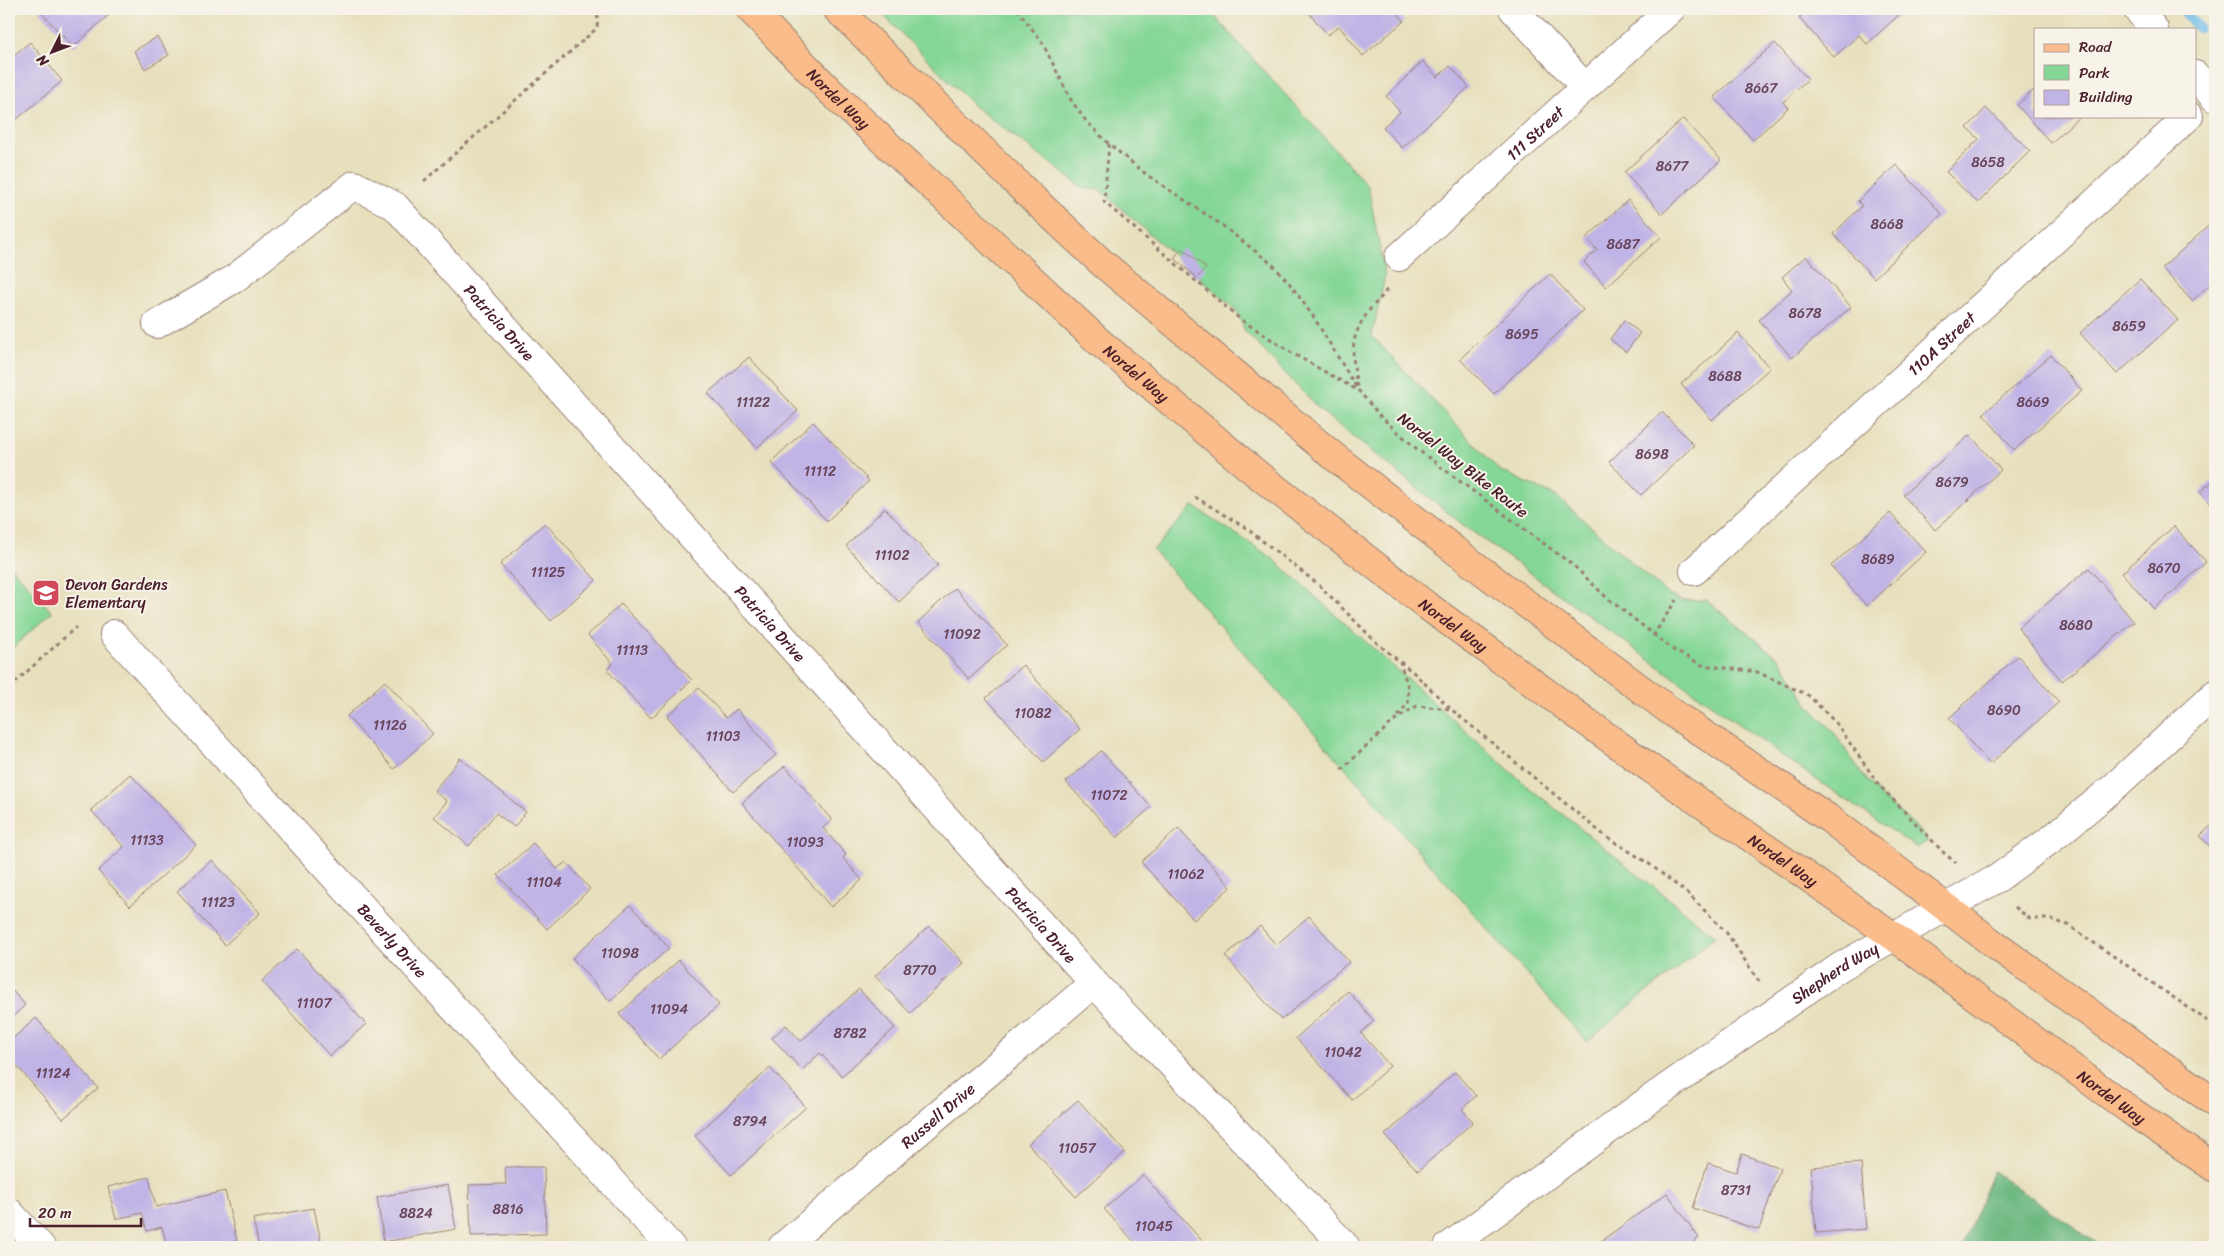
<svg xmlns="http://www.w3.org/2000/svg" width="2224" height="1256" font-family="Sriracha,sans-serif">
	<rect width="100%" height="100%" fill="#f7f3e8"/>
	<filter id="ink" filterUnits="userSpaceOnUse"><feTurbulence type="fractalNoise" baseFrequency=".02" numOctaves="2"/><feDisplacementMap in="SourceGraphic" scale="10" xChannelSelector="R" yChannelSelector="G"/><feConvolveMatrix kernelMatrix="1 2 1 2 8 2 1 2 1" color-interpolation-filters="sRGB"/></filter>
	<filter id="wash" filterUnits="userSpaceOnUse"><feTurbulence type="fractalNoise" baseFrequency=".0096" numOctaves="4" result="noise"/><feDisplacementMap in="SourceGraphic" scale="20" xChannelSelector="R" yChannelSelector="G"/><feGaussianBlur stdDeviation="1.12" result="paint"/><feColorMatrix in="noise" values="0 0 0 0 0 0 0 0 0 0 0 0 0 0 0 0 0 1.4 0 .05"/><feComposite in="paint" operator="in"/></filter>
	<g filter="url(#wash)">
		<rect width="100%" height="100%" fill="#e7e0bd"/>
		<g fill="#85d797" stroke="#687b61">
			<path d="M 877,9 L 1208,9 L 1368,186 L 1385,276 L 1372,336 L 1499,470 L 1557,497 L 1667,594 L 1682,601 L 1706,600 L 1781,660 L 1809,706 L 1833,731 L 1859,770 L 1882,798 L 1913,824 L 1928,841 L 1917,848 L 1795,765 L 1462,524 L 1321,411 L 1245,331 L 1236,310 L 1100,190 L 1083,188 L 974,106 Z"/>
			<path d="M 1193,506 L 1271,557 L 1527,786 L 1715,936 L 1675,971 L 1644,994 L 1587,1042 L 1153,550 Z"/>
			<path d="M 9,565 L 52,612 L 9,651 Z"/>
		</g>
		<path fill="#6cb880" stroke="#5b6c56" d="M 1993,1171 L 2103,1247 L 1962,1247 Z"/>
		<g fill="none" stroke-linecap="round" stroke-linejoin="round">
			<path stroke="#6dbce8" stroke-width="11" d="M 2182,9 L 2198,27"/>
		</g>
		<g id="blocks">
			<g fill="#c0b3e5">
				<path d="M 42,9 L 109,9 L 112,12 L 73,47 L 40,11 Z"/>
				<path d="M 1312,9 L 1394,9 L 1404,21 L 1363,56 L 1339,26 L 1328,35 L 1308,12 Z"/>
				<path d="M 1809,9 L 1899,9 L 1902,12 L 1867,44 L 1859,35 L 1834,57 L 1799,18 Z"/>
				<path d="M 157,37 L 169,55 L 145,69 L 134,51 Z"/>
				<path d="M 30,42 L 62,81 L 9,126 L 9,59 Z"/>
				<path d="M 1775,43 L 1808,79 L 1783,102 L 1788,108 L 1753,140 L 1714,97 Z"/>
				<path d="M 1423,61 L 1437,77 L 1450,66 L 1469,87 L 1402,148 L 1383,127 L 1400,112 L 1386,96 Z"/>
				<path d="M 2035,89 L 2035,116 L 2080,116 L 2051,143 L 2017,105 Z"/>
				<path d="M 1986,108 L 2030,151 L 1978,203 L 1946,172 L 1979,139 L 1967,128 Z"/>
				<path d="M 1683,119 L 1721,160 L 1662,214 L 1624,172 Z"/>
				<path d="M 1896,165 L 1942,214 L 1874,278 L 1833,234 L 1862,206 L 1858,201 Z"/>
				<path d="M 1628,200 L 1661,237 L 1606,287 L 1584,262 L 1597,250 L 1586,238 Z"/>
				<path d="M 2215,220 L 2215,280 L 2192,301 L 2162,268 Z"/>
				<path d="M 1182,248 L 1206,268 L 1197,278 L 1174,258 Z"/>
				<path d="M 1806,256 L 1851,307 L 1792,358 L 1759,320 L 1792,290 L 1782,277 Z"/>
				<path d="M 1550,274 L 1583,310 L 1494,394 L 1460,359 Z"/>
				<path d="M 2140,279 L 2178,320 L 2117,374 L 2080,333 Z"/>
				<path d="M 1624,320 L 1640,333 L 1626,352 L 1610,339 Z"/>
				<path d="M 1738,333 L 1770,368 L 1712,420 L 1681,384 Z"/>
				<path d="M 2051,355 L 2082,391 L 2014,450 L 1983,414 Z"/>
				<path d="M 749,357 L 798,411 L 757,448 L 708,393 Z"/>
				<path d="M 1662,412 L 1694,445 L 1641,495 L 1609,462 Z"/>
				<path d="M 813,422 L 869,481 L 827,521 L 771,462 Z"/>
				<path d="M 1970,435 L 2001,470 L 1935,530 L 1903,495 Z"/>
				<path d="M 2215,479 L 2215,509 L 2200,492 Z"/>
				<path d="M 885,508 L 938,565 L 899,602 L 846,546 Z"/>
				<path d="M 1890,513 L 1926,552 L 1867,606 L 1831,566 Z"/>
				<path d="M 545,523 L 596,580 L 551,621 L 500,564 Z"/>
				<path d="M 2174,526 L 2206,562 L 2154,609 L 2122,573 Z"/>
				<path d="M 2089,568 L 2134,622 L 2062,681 L 2018,628 Z"/>
				<path d="M 955,588 L 1007,645 L 969,679 L 918,622 Z"/>
				<path d="M 621,604 L 692,680 L 651,718 L 607,670 L 613,664 L 588,635 Z"/>
				<path d="M 2018,656 L 2059,702 L 1990,764 L 1949,718 Z"/>
				<path d="M 1023,665 L 1080,729 L 1043,762 L 986,698 Z"/>
				<path d="M 385,681 L 433,734 L 394,769 L 347,716 Z"/>
				<path d="M 699,688 L 726,718 L 737,709 L 776,755 L 733,792 L 667,716 Z"/>
				<path d="M 1101,751 L 1151,807 L 1117,838 L 1066,782 Z"/>
				<path d="M 460,758 L 526,812 L 514,827 L 496,813 L 469,846 L 434,817 L 447,801 L 434,791 Z"/>
				<path d="M 785,766 L 832,820 L 823,828 L 846,855 L 843,858 L 862,880 L 831,907 L 742,803 Z"/>
				<path d="M 130,774 L 196,845 L 130,906 L 98,871 L 124,847 L 91,810 Z"/>
				<path d="M 2215,822 L 2215,852 L 2200,836 Z"/>
				<path d="M 1178,828 L 1231,887 L 1194,920 L 1141,862 Z"/>
				<path d="M 533,843 L 557,869 L 566,862 L 590,889 L 547,929 L 498,875 Z"/>
				<path d="M 212,860 L 260,913 L 225,945 L 177,891 Z"/>
				<path d="M 630,905 L 669,948 L 610,1001 L 572,958 Z"/>
				<path d="M 1309,916 L 1349,962 L 1281,1020 L 1225,956 L 1260,926 L 1276,945 Z"/>
				<path d="M 929,926 L 964,963 L 910,1013 L 875,976 Z"/>
				<path d="M 297,949 L 366,1024 L 330,1056 L 262,981 Z"/>
				<path d="M 679,960 L 719,1005 L 659,1059 L 619,1014 Z"/>
				<path d="M 9,987 L 25,1005 L 9,1020 Z"/>
				<path d="M 859,989 L 895,1028 L 842,1076 L 820,1053 L 802,1070 L 772,1038 L 786,1025 L 801,1041 Z"/>
				<path d="M 1348,991 L 1374,1021 L 1361,1033 L 1390,1066 L 1352,1100 L 1296,1038 Z"/>
				<path d="M 36,1018 L 98,1088 L 63,1119 L 9,1057 L 9,1042 Z"/>
				<path d="M 770,1068 L 806,1107 L 731,1175 L 695,1136 Z"/>
				<path d="M 1455,1072 L 1476,1096 L 1462,1109 L 1473,1122 L 1418,1171 L 1385,1135 Z"/>
				<path d="M 1078,1100 L 1125,1152 L 1076,1197 L 1028,1144 Z"/>
				<path d="M 1742,1154 L 1780,1168 L 1759,1230 L 1693,1208 L 1708,1163 L 1736,1172 Z"/>
				<path d="M 1861,1163 L 1866,1229 L 1816,1233 L 1811,1167 Z"/>
				<path d="M 505,1167 L 544,1167 L 546,1234 L 471,1236 L 469,1185 L 506,1184 Z"/>
				<path d="M 1143,1175 L 1204,1243 L 1200,1247 L 1139,1247 L 1104,1209 Z"/>
				<path d="M 149,1177 L 156,1207 L 225,1191 L 237,1241 L 214,1247 L 167,1247 L 162,1227 L 147,1231 L 142,1213 L 116,1219 L 108,1187 Z"/>
				<path d="M 448,1185 L 456,1229 L 384,1242 L 377,1197 Z"/>
				<path d="M 1667,1193 L 1699,1238 L 1686,1247 L 1600,1247 L 1597,1244 Z"/>
				<path d="M 314,1208 L 322,1247 L 259,1247 L 253,1219 Z"/>
				<path d="M 950,1240 L 957,1247 L 942,1247 Z"/>
			</g>
		</g>
	</g>
	<g filter="url(#ink)">
		<use href="#blocks" fill-opacity="0" stroke="#988074" stroke-width="1"/>
		<g fill="none" stroke-linecap="round" stroke-linejoin="round">
			<defs>
				<g id="minor">
					<path d="M 1513,9 L 1584,86"/>
					<path d="M 2137,9 L 2154,29"/>
					<path d="M 2195,75 L 2215,98"/>
					<path id="s1" d="M 1399,257 L 1671,9"/>
					<path id="s2" d="M 157,324 L 234,279 L 354,185 L 395,206 L 1094,983 L 1346,1247"/>
					<path id="s3" d="M 1694,571 L 2189,116"/>
					<path id="s4" d="M 114,634 L 671,1247"/>
					<path d="M 9,1212 L 41,1247"/>
					<path id="s5" d="M 782,1247 L 1094,983"/>
					<path id="s6" d="M 1448,1247 L 1649,1100 L 1840,967 L 1998,878 L 2054,837 L 2114,787 L 2215,694"/>
				</g>
				<g id="major">
					<path id="s7" d="M 750,9 L 830,91 L 1097,340 L 1257,474 L 1426,605 L 1650,768 L 1893,936 L 2131,1111 L 2215,1168"/>
					<path d="M 837,9 L 1025,191 L 1101,262 L 1332,455 L 1465,558 L 1677,716 L 1831,820 L 1995,945 L 2215,1103"/>
				</g>
			</defs>
			<use href="#minor" stroke="#988074" stroke-width="30"/>
			<use href="#major" stroke="#988074" stroke-width="30"/>
			<g stroke="#988074" stroke-width="3" stroke-dasharray="4 4" stroke-linecap="butt">
				<path d="M 1017,9 L 1042,42 L 1071,100 L 1086,121 L 1109,144 L 1147,175 L 1219,223 L 1272,264 L 1290,284 L 1313,316 L 1358,390 L 1381,417 L 1417,449 L 1465,485 L 1574,566 L 1606,597 L 1675,651 L 1702,665 L 1757,672 L 1808,695 L 1836,723 L 1879,785 L 1944,853 L 1956,863"/>
				<path d="M 1109,144 L 1104,202 L 1240,319 L 1292,353 L 1357,390"/>
				<path d="M 424,181 L 597,28 L 598,9"/>
				<path d="M 1357,387 C 1352,353 1348,338 1371,308 C 1377,301 1384,296 1388,287"/>
				<path d="M 1195,497 L 1246,528 L 1319,585 L 1378,644 L 1414,673 L 1452,710 L 1605,836 L 1648,863 L 1687,893 L 1726,932 L 1760,983"/>
				<path d="M 1653,636 L 1676,600"/>
				<path d="M 9,688 L 76,627"/>
				<path d="M 1398,716 L 1408,703 L 1408,687 L 1400,662"/>
				<path d="M 1341,770 L 1396,719 L 1417,706 L 1452,709"/>
				<path d="M 2015,907 L 2030,919 L 2049,919 L 2068,925 L 2215,1026"/>
			</g>
			<use href="#minor" stroke="#fff" stroke-width="28"/>
			<use href="#major" stroke="#f9bc8a" stroke-width="28"/>
		</g>
	</g>
	<defs>
		<symbol id="school-square" viewBox="-11 -11 22 22"><rect x="-9" y="-9" width="18" height="18" rx="4" fill="#d1495b" stroke="#f7f3e8"/><path d="M0-5L7-2L0 1L-7-2ZM-4 1L0 2.5L4 1V4Q0 6-4 4Z" fill="#fff"/></symbol>
	</defs>
	<g fill-rule="evenodd">
		<use href="#school-square" x="30" y="577" width="32" height="32"/>
	</g>
	<g text-anchor="middle" dominant-baseline="central" stroke-width="4" stroke-linejoin="round" paint-order="stroke">
		<g font-size="14" fill="#68445a">
			<text x="1761" y="88">8667</text>
			<text x="1988" y="162">8658</text>
			<text x="1672" y="166">8677</text>
			<text x="1887" y="224">8668</text>
			<text x="1623" y="244">8687</text>
			<text x="1805" y="313">8678</text>
			<text x="2129" y="326">8659</text>
			<text x="1522" y="334">8695</text>
			<text x="1725" y="376">8688</text>
			<text x="753" y="402">11122</text>
			<text x="2033" y="402">8669</text>
			<text x="1652" y="454">8698</text>
			<text x="820" y="471">11112</text>
			<text x="1952" y="482">8679</text>
			<text x="892" y="555">11102</text>
			<text x="1878" y="559">8689</text>
			<text x="2164" y="568">8670</text>
			<text x="548" y="572">11125</text>
			<text x="2076" y="625">8680</text>
			<text x="962" y="634">11092</text>
			<text x="632" y="650">11113</text>
			<text x="2004" y="710">8690</text>
			<text x="1033" y="713">11082</text>
			<text x="390" y="725">11126</text>
			<text x="723" y="736">11103</text>
			<text x="1109" y="795">11072</text>
			<text x="147" y="840">11133</text>
			<text x="805" y="842">11093</text>
			<text x="1186" y="874">11062</text>
			<text x="544" y="882">11104</text>
			<text x="218" y="902">11123</text>
			<text x="620" y="953">11098</text>
			<text x="920" y="970">8770</text>
			<text x="314" y="1003">11107</text>
			<text x="669" y="1009">11094</text>
			<text x="850" y="1033">8782</text>
			<text x="1343" y="1052">11042</text>
			<text x="53" y="1073">11124</text>
			<text x="750" y="1121">8794</text>
			<text x="1077" y="1148">11057</text>
			<text x="1736" y="1190">8731</text>
			<text x="508" y="1209">8816</text>
			<text x="416" y="1213">8824</text>
			<text x="1154" y="1226">11045</text>
		</g>
		<g font-size="16" fill="#4a1f2b" stroke="#f7f3e8">
			<text stroke="none"><textPath href="#s7" startOffset="126">Nordel Way</textPath></text>
			<text stroke="none"><textPath href="#s1" startOffset="184">111 Street</textPath></text>
			<text stroke="none"><textPath href="#s2" startOffset="444">Patricia Drive</textPath></text>
			<text stroke="none"><textPath href="#s3" startOffset="336">110A Street</textPath></text>
			<text stroke="none"><textPath href="#s7" startOffset="531">Nordel Way</textPath></text>
			<text transform="translate(1463 465) rotate(38)">Nordel Way Bike Route</text>
			<text stroke="none"><textPath href="#s2" startOffset="849">Patricia Drive</textPath></text>
			<text stroke="none"><textPath href="#s7" startOffset="936">Nordel Way</textPath></text>
			<text stroke="none"><textPath href="#s7" startOffset="1341">Nordel Way</textPath></text>
			<text stroke="none"><textPath href="#s2" startOffset="1254">Patricia Drive</textPath></text>
			<text stroke="none"><textPath href="#s4" startOffset="414">Beverly Drive</textPath></text>
			<text stroke="none"><textPath href="#s6" startOffset="474">Shepherd Way</textPath></text>
			<text stroke="none"><textPath href="#s7" startOffset="1746">Nordel Way</textPath></text>
			<text stroke="none"><textPath href="#s5" startOffset="204">Russell Drive</textPath></text>
		</g>
		<g font-size="16" fill="#4a1f2b" stroke="#f7f3e8" text-anchor="start">
			<text x="65" y="584">Devon Gardens<tspan x="65" dy="18">Elementary</tspan></text>
		</g>
	</g>
	<rect width="2224" height="1256" fill="none" stroke="#f7f3e8" stroke-width="30"/>
	<rect x="2034" y="28" width="162" height="90" fill="#f7f3e8" stroke="#b29e9c"/>
	<rect x="2044" y="44" width="25" height="8" fill="#f9bc8a" stroke="#b29e9c"/>
	<text x="2079" y="52" font-size="15" fill="#4a1f2b">Road</text>
	<rect x="2044" y="65" width="25" height="15" fill="#85d797" stroke="#b29e9c"/>
	<text x="2079" y="78" font-size="15" fill="#4a1f2b">Park</text>
	<rect x="2044" y="90" width="25" height="15" fill="#c0b3e5" stroke="#b29e9c"/>
	<text x="2079" y="102" font-size="15" fill="#4a1f2b">Building</text>
	<g transform="translate(52 52) rotate(228)" stroke="#f7f3e8" stroke-width="4" paint-order="stroke">
	<path d="M0-4L9 19L0 12L-9 19Z" fill="#4a1f2b"/>
	<text y="-8" font-size="14" font-weight="bold" text-anchor="middle" fill="#4a1f2b">N</text>
	</g>
	<path d="M30 1218v8h111v-8" fill="none" stroke="#4a1f2b" stroke-width="2.5"/>
	<text x="38" y="1218" font-size="15" fill="#4a1f2b" stroke="#f7f3e8" stroke-width="4" paint-order="stroke">20 m</text>
</svg>
